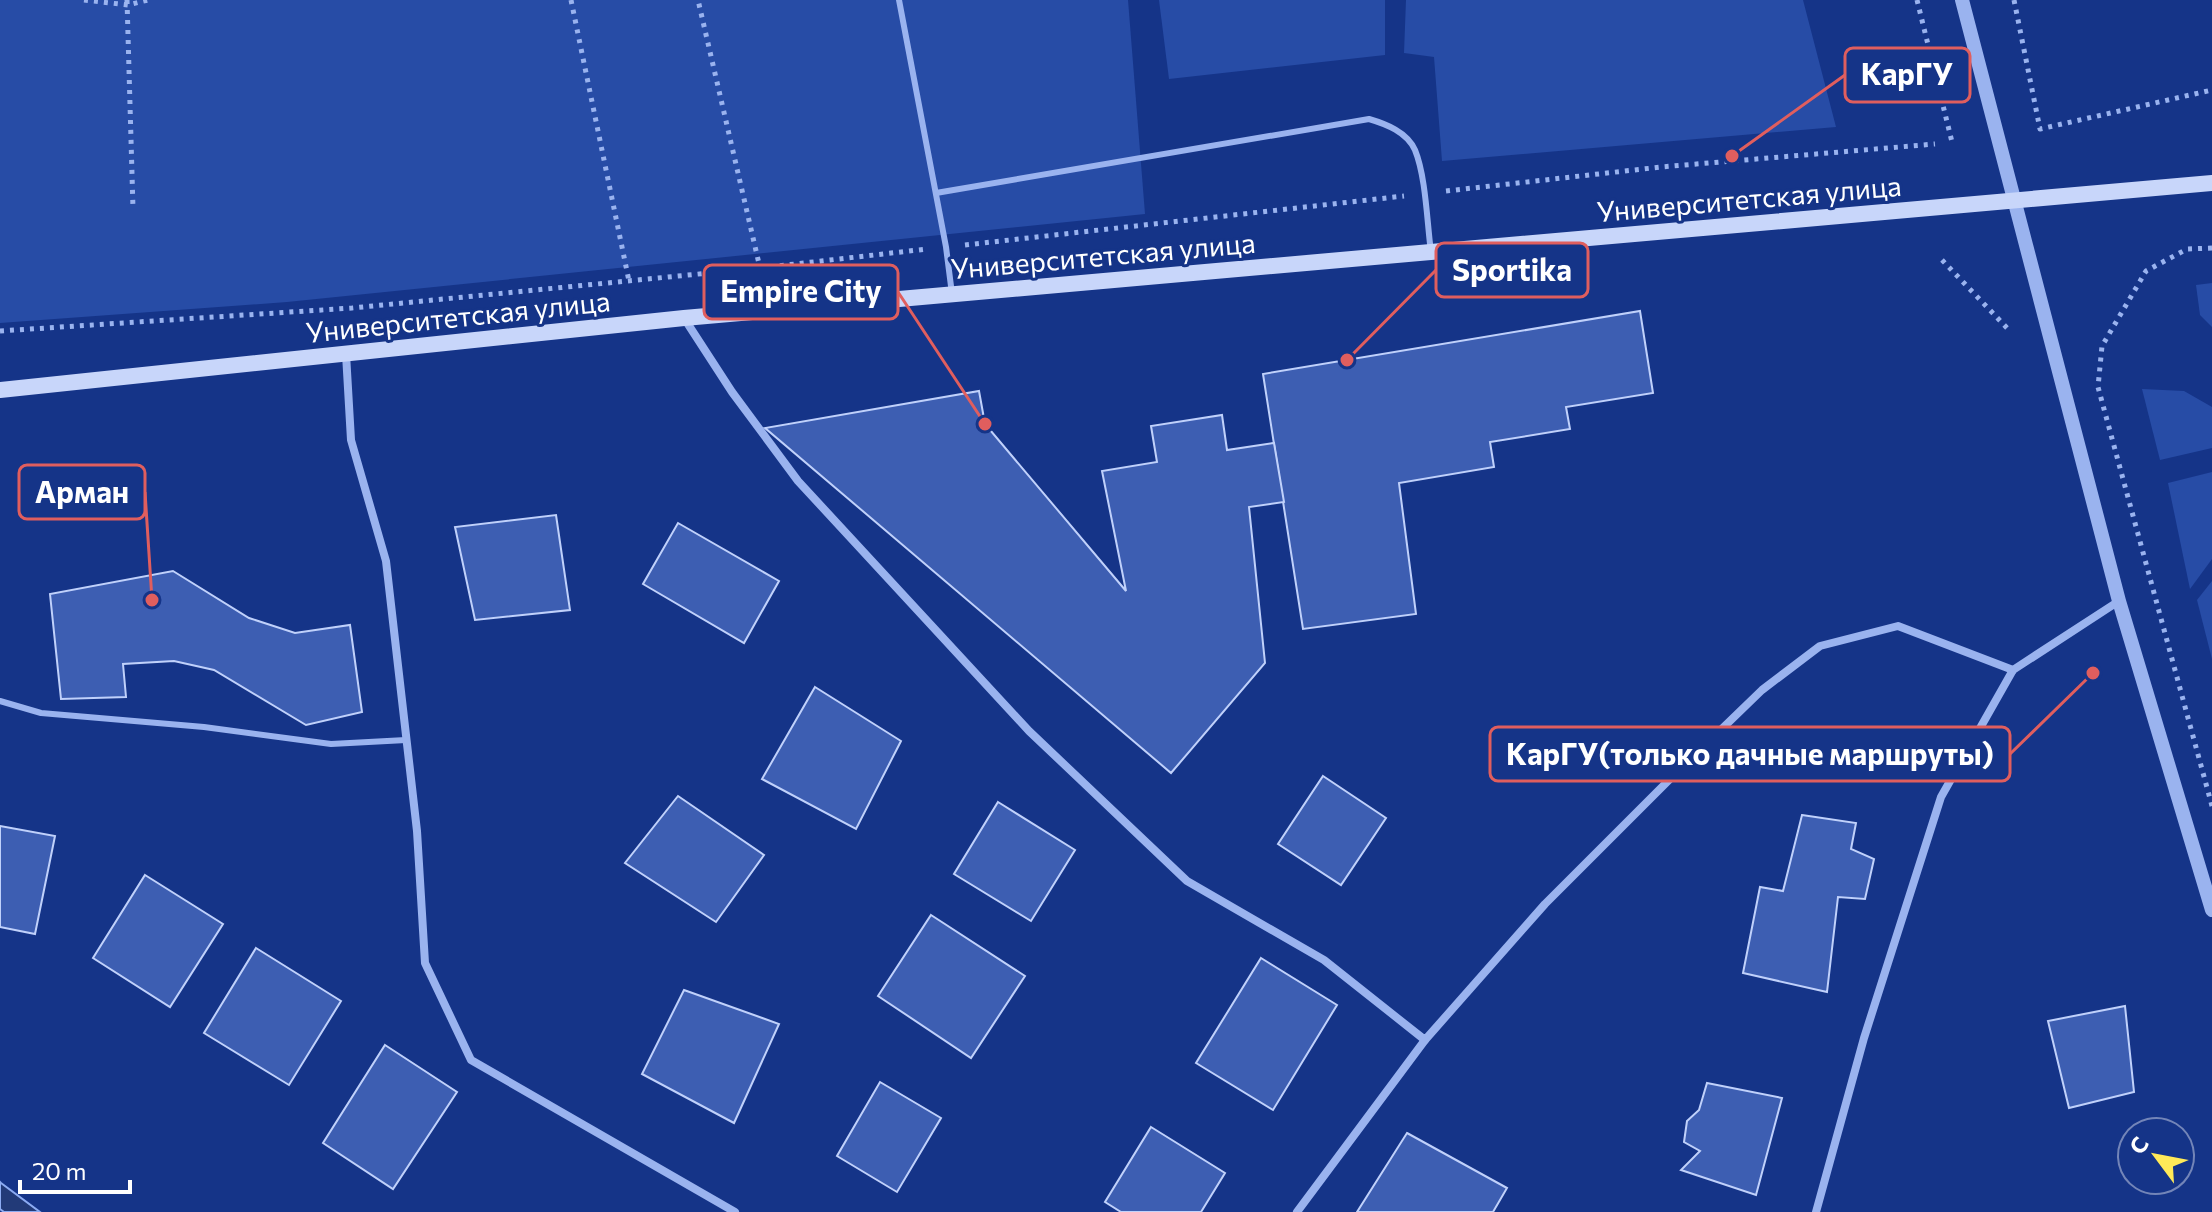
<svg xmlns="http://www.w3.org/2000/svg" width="2212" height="1212" font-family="Commissioner,sans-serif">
	<rect width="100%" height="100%" fill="#153488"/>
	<g fill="#274ca6">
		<path d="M 0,0 L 1128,0 L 1145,214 L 287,302 L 0,323 Z"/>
		<path d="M 1159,0 L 1385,0 L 1385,55 L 1169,79 Z"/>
		<path d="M 1406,0 L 1803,0 L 1836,127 L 1442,161 L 1434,57 L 1404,53 Z"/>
		<path d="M 2212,283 L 2212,327 L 2200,315 L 2196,285 Z"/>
		<path d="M 2142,389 L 2184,391 L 2212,407 L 2212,448 L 2160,460 Z"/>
		<path d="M 2212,472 L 2212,559 L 2190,589 L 2168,483 Z"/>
		<path d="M 2212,581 L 2212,659 L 2197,600 Z"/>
	</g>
	<path fill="#223a78" stroke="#8cabf2" stroke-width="2" d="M 0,1182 L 1,1183 L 40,1212 L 4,1212 L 0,1209 Z"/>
	<g fill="#3d5eb2" stroke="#c0d1fb" stroke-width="2">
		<path d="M 1640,311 L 1653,393 L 1566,407 L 1570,429 L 1490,442 L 1494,467 L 1399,483 L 1416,614 L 1303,629 L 1263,374 Z"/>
		<path d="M 979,391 L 985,424 L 1126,591 L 1102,471 L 1157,462 L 1151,426 L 1222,415 L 1227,450 L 1274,443 L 1284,502 L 1249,507 L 1265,663 L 1171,773 L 765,428 Z"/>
		<path d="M 556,515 L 570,610 L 475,620 L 455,527 Z"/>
		<path d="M 678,523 L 779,581 L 744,643 L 643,584 Z"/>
		<path d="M 173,571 L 249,618 L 295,633 L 350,625 L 362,712 L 306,725 L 214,670 L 174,661 L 123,664 L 126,697 L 61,699 L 50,594 Z"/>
		<path d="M 815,687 L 901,741 L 856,829 L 762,779 Z"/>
		<path d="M 1323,776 L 1386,818 L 1341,885 L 1278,844 Z"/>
		<path d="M 678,796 L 764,855 L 716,922 L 625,863 Z"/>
		<path d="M 998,802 L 1075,850 L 1031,921 L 954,874 Z"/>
		<path d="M 1802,815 L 1856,823 L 1851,849 L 1874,859 L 1865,899 L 1838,897 L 1827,992 L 1743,973 L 1760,887 L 1783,891 Z"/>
		<path d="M 0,826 L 55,836 L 35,934 L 0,927 Z"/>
		<path d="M 145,875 L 223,924 L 170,1007 L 93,958 Z"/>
		<path d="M 931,915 L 1025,976 L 971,1058 L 878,996 Z"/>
		<path d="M 256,948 L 341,1001 L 289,1085 L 204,1033 Z"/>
		<path d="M 1261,958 L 1337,1005 L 1273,1110 L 1196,1063 Z"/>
		<path d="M 684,990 L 779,1024 L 734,1123 L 642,1074 Z"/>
		<path d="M 2125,1006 L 2134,1092 L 2069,1108 L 2048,1021 Z"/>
		<path d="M 385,1045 L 457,1092 L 393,1189 L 323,1143 Z"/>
		<path d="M 880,1082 L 941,1118 L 897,1192 L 837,1156 Z"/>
		<path d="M 1707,1083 L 1782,1098 L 1756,1195 L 1681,1170 L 1700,1151 L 1684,1142 L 1687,1121 L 1699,1110 Z"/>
		<path d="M 1151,1127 L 1225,1173 L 1201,1212 L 1121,1212 L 1105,1202 Z"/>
		<path d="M 1407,1133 L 1507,1188 L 1493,1212 L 1357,1212 Z"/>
	</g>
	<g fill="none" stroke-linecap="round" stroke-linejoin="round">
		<g stroke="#9ab3ef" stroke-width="5" stroke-dasharray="4 6" stroke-linecap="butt">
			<path d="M 84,0 L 128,5 L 148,0"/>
			<path d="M 127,0 L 133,209"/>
			<path d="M 571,0 L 629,281"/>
			<path d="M 1917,0 L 1952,142"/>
			<path d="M 2014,0 L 2040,129 L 2212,90"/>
			<path d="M 1446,191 L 1661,167 L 1935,144"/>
			<path d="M 965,245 L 1404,196"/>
			<path d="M 2212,248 L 2187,249 L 2146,271 L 2102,346 L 2098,387 L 2212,806"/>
			<path d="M 1942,260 L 2007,328"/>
			<path d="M 760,268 L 927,249"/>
			<path d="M 0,331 L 352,308 L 760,268 L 698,0"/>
		</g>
		<g stroke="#9ab3ef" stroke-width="6">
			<path d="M 899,0 L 946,247 L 952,294"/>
			<path d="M 936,193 L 1369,119 C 1386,124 1407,132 1415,150 C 1426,177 1427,223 1431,252"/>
			<path d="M 0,701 L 41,713 L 204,727 L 331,744 L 406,740"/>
		</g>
		<g stroke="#9ab3ef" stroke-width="8">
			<path d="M 684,318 L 732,392 L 798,481 L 1029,731 L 1187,881 L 1324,960 L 1425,1040 L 1545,904 L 1669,780 L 1762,690 L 1820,646 L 1898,626 L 2013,670"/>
			<path d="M 346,354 L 351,440 L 386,561 L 417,831 L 425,963 L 471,1060 L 735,1212"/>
			<path d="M 1297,1212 L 1425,1040"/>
			<path d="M 1816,1212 L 1864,1038 L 1941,797 L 2013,670 L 2119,601"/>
		</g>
		<path stroke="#9ab3ef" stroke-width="14" d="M 1962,0 L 2119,601 L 2212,910"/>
		<path stroke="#c8d6fa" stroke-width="16" d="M 0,390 L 684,318 L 2212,183"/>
	</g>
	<g text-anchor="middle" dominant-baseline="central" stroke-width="6" stroke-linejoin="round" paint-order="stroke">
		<g font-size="28" fill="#fff" stroke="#153488">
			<text transform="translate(1749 198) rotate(-5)">Университетская улица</text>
			<text transform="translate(1103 255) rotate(-5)">Университетская улица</text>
			<text transform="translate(458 316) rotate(-6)">Университетская улица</text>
		</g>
	</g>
	<path fill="none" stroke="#e05e5e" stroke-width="3" d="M1732 156L1845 75M1347 360L1436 270M985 424L898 292M152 600L145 492M2093 673L2010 754"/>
	<g fill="#e05e5e" stroke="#153488" stroke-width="3">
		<circle cx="1732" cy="156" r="8"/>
		<circle cx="1347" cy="360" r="8"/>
		<circle cx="985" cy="424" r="8"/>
		<circle cx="152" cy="600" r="8"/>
		<circle cx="2093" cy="673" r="8"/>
	</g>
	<g fill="#153488" stroke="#e05e5e" stroke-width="3">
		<rect x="1845" y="48" width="125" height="54" rx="8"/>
		<rect x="1436" y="243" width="152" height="54" rx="8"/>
		<rect x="704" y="265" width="194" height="54" rx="8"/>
		<rect x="19" y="465" width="126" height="54" rx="8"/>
		<rect x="1490" y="727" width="520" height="54" rx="8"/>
	</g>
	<g font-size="30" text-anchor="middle" font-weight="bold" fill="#fff">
		<text x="1907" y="85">КарГУ</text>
		<text x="1512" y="281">Sportika</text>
		<text x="801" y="302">Empire City</text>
		<text x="82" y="503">Арман</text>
		<text x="1750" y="765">КарГУ(только дачные маршруты)</text>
	</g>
	<g transform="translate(2156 1156) rotate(302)"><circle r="38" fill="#153488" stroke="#7385b8" stroke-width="2"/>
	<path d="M0-6L14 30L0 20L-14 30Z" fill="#ffea58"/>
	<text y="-12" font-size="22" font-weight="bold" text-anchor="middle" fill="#ffffff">С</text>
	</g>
	<path d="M20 1180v12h110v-12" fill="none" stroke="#ffffff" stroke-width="4"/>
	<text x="32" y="1180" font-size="24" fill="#ffffff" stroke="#153488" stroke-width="6" paint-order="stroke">20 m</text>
</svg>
